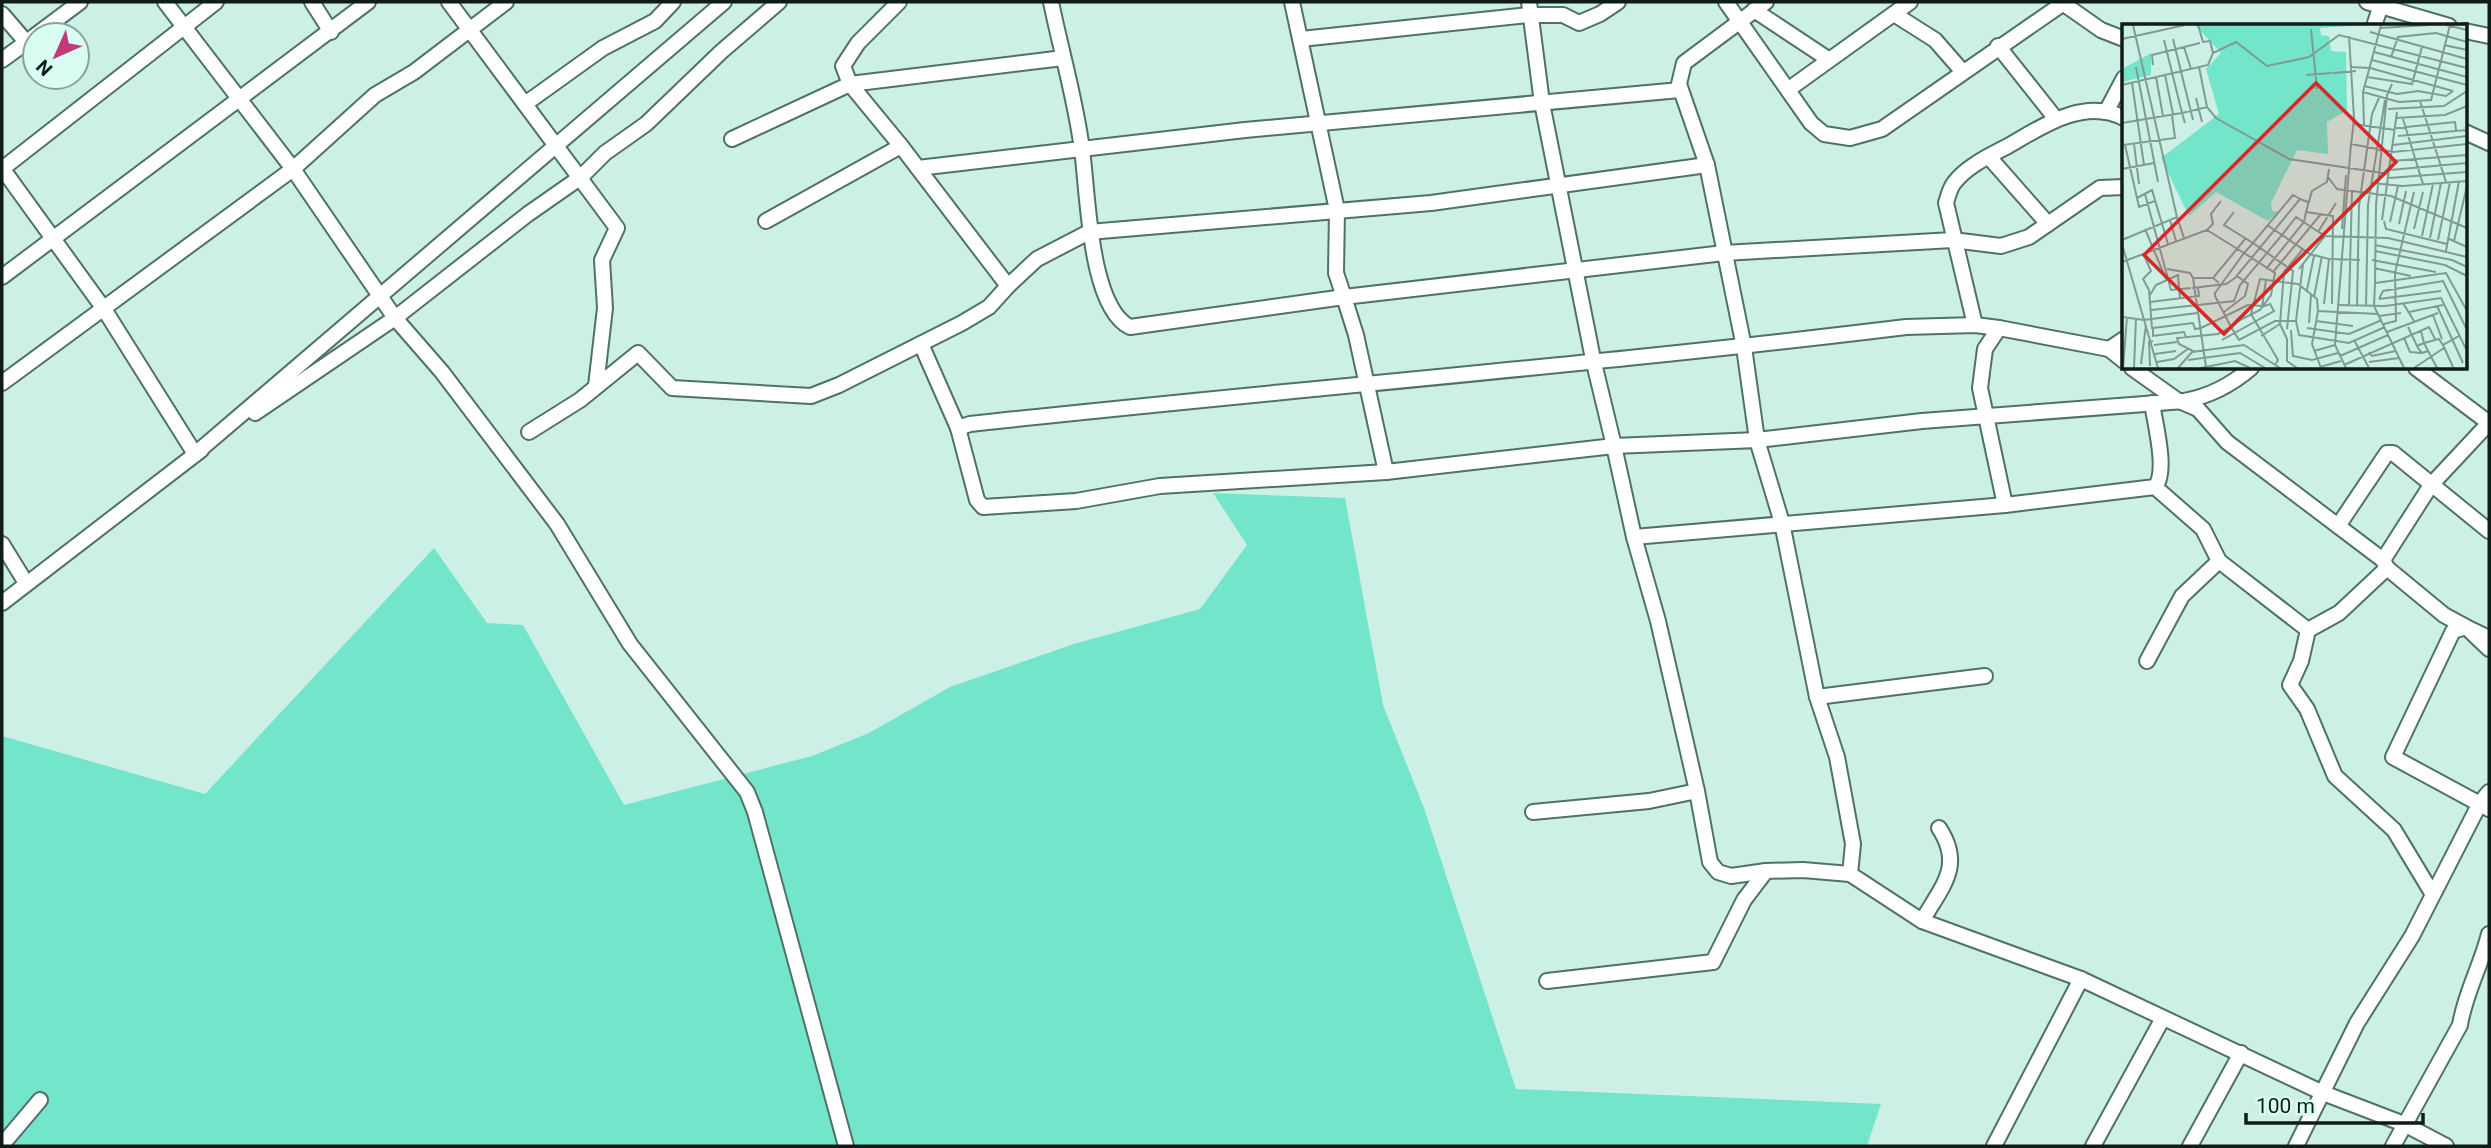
<svg xmlns="http://www.w3.org/2000/svg" width="2491" height="1148" font-family="Roboto,sans-serif">
	<rect width="100%" height="100%" fill="#ccf0e6"/>
	<path fill="#72e5ca" d="M 1213,493 L 1345,498 L 1383,705 L 1424,808 L 1516,1089 L 1881,1104 L 1867,1146 L 2,1146 L 2,736 L 205,794 L 434,548 L 487,623 L 523,625 L 624,805 L 812,756 L 869,733 L 950,687 L 1074,644 L 1200,609 L 1247,545 Z"/>
	<g fill="none" stroke-linecap="round" stroke-linejoin="round">
		<defs>
			<g id="minor">
				<path d="M 165,2 L 293,169 L 395,318 L 442,372 L 557,524 L 630,644 L 747,792 L 755,812 L 846,1146"/>
				<path d="M 312,2 L 331,32"/>
				<path d="M 449,2 L 617,228 L 602,260 L 605,308 L 596,386"/>
				<path d="M 899,2 L 858,43 L 843,66 L 850,84 L 901,146 L 1008,286 L 1037,259 L 1089,232 L 1431,203 L 1707,165"/>
				<path d="M 1051,2 C 1061,51 1076,101 1082,150 C 1088,192 1089,307 1130,327 L 1344,297 L 1336,273 L 1337,210 L 1292,2"/>
				<path d="M 1529,2 L 1542,103 L 1593,359 L 1614,446 L 1757,440 L 1782,523 L 1817,697 L 1837,757 L 1853,844 L 1850,874"/>
				<path d="M 1726,2 L 1811,123 L 1824,134 L 1850,138 L 1882,129 L 2065,2"/>
				<path d="M 1766,2 L 1684,63 L 1679,84 L 1707,165 L 1744,347 L 1757,440 L 1922,421 L 2184,401 C 2211,396 2231,385 2251,368"/>
				<path d="M 2061,2 L 2101,30 L 2124,39"/>
				<path d="M 2367,2 L 2449,26"/>
				<path d="M 1754,10 L 1828,59"/>
				<path d="M 2,14 L 27,43"/>
				<path d="M 1894,14 L 1935,40 L 1963,72"/>
				<path d="M 2374,26 L 2382,2"/>
				<path d="M 2465,31 L 2489,36"/>
				<path d="M 36,35 L 80,2"/>
				<path d="M 1301,39 L 1529,15 L 1563,15 L 1579,23 L 1600,14 L 1618,2"/>
				<path d="M 1998,46 L 2056,119"/>
				<path d="M 2,60 L 35,36"/>
				<path d="M 1789,89 L 1910,2"/>
				<path d="M 525,104 L 603,48 L 655,21 L 673,2"/>
				<path d="M 2106,112 L 2124,78"/>
				<path d="M 2465,132 L 2489,143"/>
				<path d="M 732,139 L 850,84 L 1063,58"/>
				<path d="M 1989,157 L 2048,224"/>
				<path d="M 2,168 L 104,309 L 195,454 L 724,2"/>
				<path d="M 918,168 L 1245,130 L 1680,90"/>
				<path d="M 2,169 L 216,2"/>
				<path d="M 766,221 L 901,146"/>
				<path d="M 2,277 L 368,2"/>
				<path d="M 1975,325 L 1946,203 C 1948,196 1950,188 1954,183 C 1967,166 1989,156 2008,146 C 2041,127 2084,97 2124,118"/>
				<path d="M 1999,328 L 1985,349 L 1980,388 L 2005,505"/>
				<path d="M 921,344 L 958,428 L 970,424 C 1282,390 1595,365 1906,327 L 1975,325 L 1999,328 L 2109,349 L 2124,361"/>
				<path d="M 2109,349 L 2124,339"/>
				<path d="M 2132,368 L 2177,400 L 2198,409 L 2227,442 L 2383,560"/>
				<path d="M 2416,368 L 2489,423"/>
				<path d="M 2,383 L 293,169 L 375,95 L 414,72 L 506,2"/>
				<path d="M 255,413 L 395,318 L 528,214 L 581,177 L 605,153 L 646,124 L 722,51 L 779,2"/>
				<path d="M 958,428 L 977,500 L 983,507 L 1076,501 L 1160,486 L 1386,472 L 1614,446 L 1634,537 L 1658,621 L 1697,791 L 1649,801 L 1533,812"/>
				<path d="M 529,432 L 580,400 L 638,353 L 672,388 L 811,396 L 839,385 L 962,323 L 989,307 L 1008,286"/>
				<path d="M 1386,472 L 1356,335 L 1344,297 L 1724,253 L 1953,240 L 2001,246 L 2029,237 L 2100,188 L 2124,187"/>
				<path d="M 2155,487 L 2203,529 L 2219,561 L 2308,630"/>
				<path d="M 2338,526 L 2387,453 L 2393,453 L 2489,531"/>
				<path d="M 1634,537 L 2005,505 L 2155,487 C 2168,472 2155,424 2152,403"/>
				<path d="M 2,544 L 26,583"/>
				<path d="M 2387,568 L 2444,615 L 2466,627 L 2489,649"/>
				<path d="M 2,603 L 201,450"/>
				<path d="M 2489,638 L 2466,627 L 2453,631 L 2393,757 L 2489,809"/>
				<path d="M 2147,661 L 2182,596 L 2219,561"/>
				<path d="M 1817,697 L 1985,676"/>
				<path d="M 1697,791 L 1710,862 L 1718,872 L 1731,876 L 1766,871"/>
				<path d="M 2432,893 L 2394,830 L 2335,776 L 2307,709 L 2290,685 L 2301,661 L 2308,630 L 2339,613 L 2387,568 L 2383,560 L 2431,485 L 2489,423"/>
				<path d="M 1922,921 C 1942,886 1964,866 1939,828"/>
				<path d="M 1547,981 L 1713,962 L 1744,900 L 1766,871 L 1803,870 L 1850,874 L 1922,921 L 2081,979 L 2323,1093 L 2404,1124 L 2446,1146"/>
				<path d="M 2,1145 L 40,1100"/>
				<path d="M 1994,1146 L 2081,979"/>
				<path d="M 2093,1146 L 2163,1018"/>
				<path d="M 2190,1146 L 2241,1053"/>
				<path d="M 2296,1146 L 2357,1023 L 2412,936 L 2480,803 L 2489,792"/>
				<path d="M 2393,1146 L 2460,1025 C 2465,993 2481,966 2489,934"/>
			</g>
		</defs>
		<use href="#minor" stroke="#507168" stroke-width="18"/>
		<use href="#minor" stroke="#fff" stroke-width="14"/>
	</g>
	<g transform="translate(2122 24)">
		<rect width="345" height="345" fill="#ccf0e6"/>
		<path d="M 73,1 L 240,1 L 198,4 L 199,11 L 207,12 L 209,27 L 224,28 L 225,86 L 205,98 L 206,130 L 175,126 L 149,179 L 150,187 L 156,188 L 146,197 L 94,168 L 67,192 L 39,134 L 97,90 L 84,45 L 99,29 ZM 29,29 L 29,51 L 0,58 L 0,45 Z" fill="#72e5ca"/>
		<path fill="none" stroke="#809b94" stroke-width="2" d="M 11,1 L 55,193M 76,1 L 81,18 L 88,17 L 91,29M 324,1 L 345,6M 258,4 L 307,1M 189,5 L 195,65M 248,8 L 345,35M 227,12 L 232,94 L 229,122M 0,15 L 63,1M 51,15 L 71,96M 322,21 L 345,26M 62,23 L 69,45M 252,28 L 345,53M 269,33 L 276,13 L 314,9 L 345,18M 250,36 L 345,61M 31,41 L 30,31 L 78,19M 14,43 L 36,158M 77,43 L 85,83M 228,43 L 248,44 L 331,67M 211,49 L 234,47M 43,51 L 51,90M 184,51 L 210,49M 34,53 L 41,92M 245,53 L 290,60 L 300,23M 10,59 L 22,141M 270,60 L 265,71 L 254,181 L 253,259 L 324,249 L 345,287M 0,61 L 86,41 L 91,29 L 114,18 L 145,42 L 187,33 L 217,11 L 345,44M 242,62 L 275,70 L 296,67 L 324,72 L 331,67M 241,68 L 277,78 L 309,76 L 328,1M 74,74 L 80,98M 298,77 L 324,158M 266,85 L 322,82 L 345,67M 274,94 L 323,91 L 345,82M 281,95 L 301,160M 0,99 L 60,89 L 42,16M 63,99 L 60,89 L 85,83 L 94,94 L 167,135 L 267,150M 232,100 L 273,106M 242,102 L 241,68 L 259,1M 274,104 L 333,98 L 334,106M 276,112 L 345,106M 12,120 L 17,160M 1,121 L 53,114 L 50,91M 3,121 L 17,183 L 33,177M 271,121 L 345,112M 269,137 L 345,131M 0,145 L 32,139M 268,146 L 345,139M 206,153 L 215,165 L 269,172 L 345,204M 267,154 L 345,148M 249,159 L 281,162 L 345,157M 23,170 L 49,266 L 69,264M 15,174 L 30,166 L 46,220M 112,188 L 102,201 L 131,219 L 171,171 L 178,175M 184,188 L 190,167 L 205,158 L 207,145M 48,196 L 54,217M 260,196 L 275,88M 262,197 L 264,205 L 325,220M 268,198 L 276,162M 277,200 L 284,167M 23,205 L 44,255M 220,205 L 224,151M 292,205 L 301,168M 85,206 L 122,229 L 131,219 L 171,247 L 165,305M 196,208 L 214,179M 300,212 L 311,160M 308,214 L 319,159M 325,214 L 345,223M 0,216 L 55,193 L 62,214M 316,216 L 328,158M 332,217 L 345,162M 0,220 L 36,344M 253,221 L 330,236 L 345,243M 253,227 L 323,241 L 345,252M 324,227 L 337,157M 21,229 L 29,247 L 21,255 L 27,266 L 30,305M 208,235 L 238,236M 250,236 L 314,248M 0,238 L 85,206 L 91,200 L 89,190 L 99,177M 181,240 L 174,297 L 177,311 L 227,319 L 263,303M 252,244 L 289,252M 45,245 L 68,249 L 71,254 L 91,254 L 97,259M 144,245 L 182,198 L 184,188 L 211,192 L 210,280M 177,245 L 203,212M 151,248 L 199,190M 71,254 L 84,343M 91,254 L 124,214M 253,259 L 252,282 L 282,344M 70,264 L 104,260 L 113,254 L 178,175 L 186,178M 185,266 L 192,232M 28,271 L 34,261 L 56,251 L 58,274M 192,273 L 200,232M 257,275 L 261,267 L 321,257 L 345,306M 257,275 L 319,267M 112,277 L 118,261 L 160,211 L 145,201M 28,278 L 77,272 L 76,264M 281,279 L 292,297M 202,280 L 207,235 L 188,230 L 160,211 L 174,193 L 203,212 L 266,214 L 345,233M 215,281 L 263,282 L 319,274 L 345,327M 227,281 L 230,167M 235,282 L 237,182 L 250,90 L 257,74M 244,282 L 246,181 L 263,76M 315,282 L 341,339M 29,286 L 113,277M 196,287 L 190,320 L 199,344M 102,288 L 123,272 L 126,260 L 115,252M 287,288 L 321,281M 311,291 L 320,315M 257,292 L 279,289M 0,293 L 22,296 L 75,289M 194,297 L 231,302M 187,299 L 189,271M 158,300 L 165,315 L 165,337 L 175,344M 262,300 L 274,297 L 273,249 L 292,168M 286,303 L 296,324 L 300,329 L 306,327M 185,304 L 227,310 L 260,296M 169,306 L 171,333M 299,307 L 302,319 L 317,315 L 321,321M 265,308 L 316,289M 30,312 L 62,308 L 64,313M 31,312 L 31,304 L 71,299 L 73,305 L 79,304 L 126,281 L 140,282M 139,312 L 158,300 L 162,248 L 181,225M 282,314 L 288,328 L 300,329M 100,316 L 152,287 L 148,280 L 140,283 L 144,256M 232,316 L 247,344M 32,321 L 55,318M 295,322 L 302,319 L 315,344M 192,327 L 213,321M 73,328 L 57,320 L 55,314 L 96,310 L 109,303 L 118,296 L 138,286 L 149,271 L 153,249 L 122,229 L 93,269 L 93,272 L 109,303 L 117,316 L 153,297 L 174,297M 247,328 L 250,332 L 274,327M 33,330 L 54,327M 171,332 L 190,336 L 216,329M 218,332 L 266,311M 66,336 L 118,329 L 143,344M 35,338 L 52,335 L 67,324M 247,338 L 277,334M 19,340 L 24,301M 153,341 L 156,336 L 129,290 L 138,255 L 176,260 L 195,275 L 196,287 L 256,290M 222,341 L 307,303 L 313,315M 28,342 L 27,318 L 31,317M 198,343 L 219,337M 331,343 L 321,321 L 337,312M 1,344 L 5,293M 12,344 L 14,294M 56,344 L 70,328 L 122,321 L 158,344M 79,344 L 113,337 L 128,344M 224,344 L 213,321 L 229,120 L 271,128 L 345,120M 292,344 L 322,324"/>
		<path fill="#d62828" fill-opacity="0.15" stroke="#d62828" stroke-width="3.5" d="M 194,59 L 274,138 L 102,310 L 22,231 Z"/>
		<rect width="345" height="345" fill="none" stroke="#0f1c19" stroke-width="3.5"/>
	</g>
	<rect width="2491" height="1148" fill="none" stroke="#0f1c19" stroke-width="7"/>
	<g transform="translate(56 56) rotate(225)"><circle r="33" fill="#d9fdf3" stroke="#88a39c" stroke-width="2"/>
	<path d="M0-5L12 26L0 18L-12 26Z" fill="#c13a79"/>
	<text y="-10" font-size="19" font-weight="bold" text-anchor="middle" fill="#0f1c19">N</text>
	</g>
	<path d="M2246 1113v10h177v-10" fill="none" stroke="#0f1c19" stroke-width="3.5"/>
	<text x="2256" y="1113" font-size="21" fill="#0f1c19" stroke="#d9fdf3" stroke-width="5" paint-order="stroke">100 m</text>
</svg>
